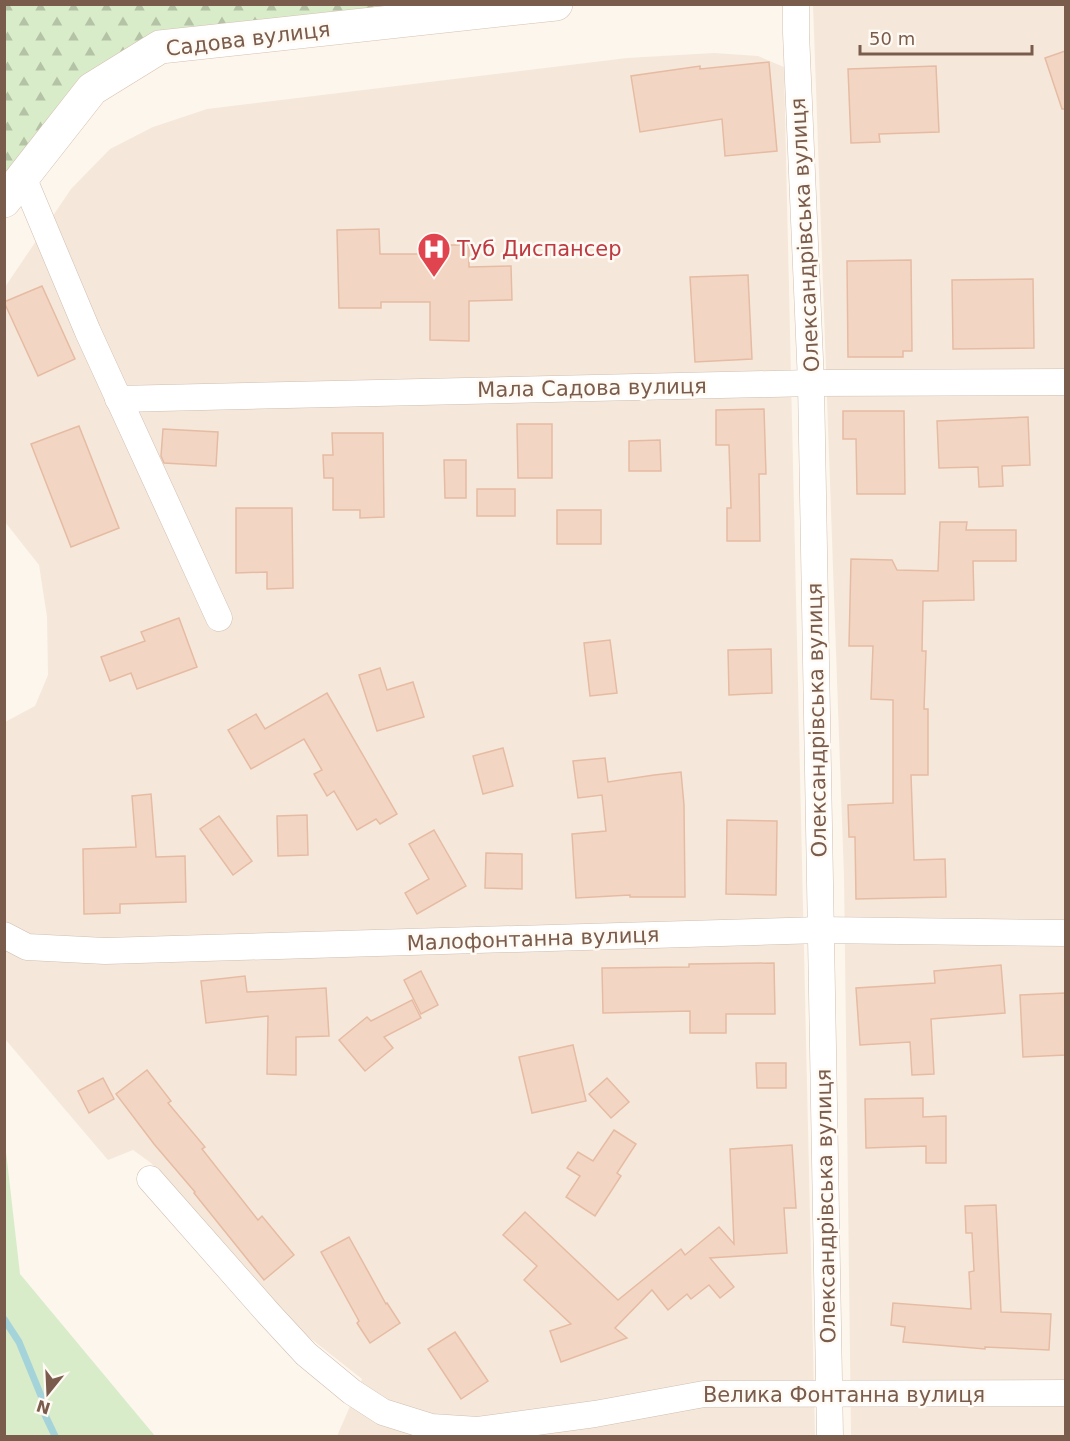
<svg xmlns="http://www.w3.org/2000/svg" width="1070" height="1441" font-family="'DejaVu Sans',sans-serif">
	<defs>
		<pattern id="forest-firs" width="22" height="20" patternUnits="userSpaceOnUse" patternTransform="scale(1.5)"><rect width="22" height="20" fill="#d8ecc9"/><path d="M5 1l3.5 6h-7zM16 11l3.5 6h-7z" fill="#b4c2a5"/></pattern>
	</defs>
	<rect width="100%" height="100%" fill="#fdf6ec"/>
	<g fill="#f5e8da">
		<path d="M 813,5 L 1065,5 L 1065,1436 L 851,1436 L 844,877 Z"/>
		<path d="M 714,53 L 758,56 L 784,67 L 815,1436 L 337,1436 L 362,1379 L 301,1331 L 263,1292 L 151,1163 L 133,1150 L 108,1160 L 5,1039 L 5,722 L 35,706 L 48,675 L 47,617 L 39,565 L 5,522 L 5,287 L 71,189 L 110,149 L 153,127 L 207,109 L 627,58 Z"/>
	</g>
	<path fill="#d8ecc9" d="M 4,1134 L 20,1274 L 155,1436 L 5,1436 Z"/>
	<path fill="url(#forest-firs)" d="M 5,5 L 556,5 L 160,47 L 92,89 L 5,201 Z"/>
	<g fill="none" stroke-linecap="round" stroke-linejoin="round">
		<path stroke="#a5d3da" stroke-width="7" d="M 4,1319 L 19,1342 L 44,1403 L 45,1415 L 55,1436"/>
	</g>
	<g fill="#f3d5c3" stroke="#e6bba3" stroke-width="1.5">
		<path d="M 1065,51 L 1065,109 L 1062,109 L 1045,58 Z"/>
		<path d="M 769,62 L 777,151 L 725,156 L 722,119 L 640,132 L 631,76 L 700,66 L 700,69 Z"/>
		<path d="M 936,66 L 939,132 L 879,134 L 880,142 L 851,143 L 848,69 Z"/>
		<path d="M 379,229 L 380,254 L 441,254 L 441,245 L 469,245 L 469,267 L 511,266 L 512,300 L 469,301 L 469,341 L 430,340 L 430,302 L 381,302 L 381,308 L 339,308 L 337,230 Z"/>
		<path d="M 911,260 L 912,351 L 903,351 L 903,357 L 848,357 L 847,261 Z"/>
		<path d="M 748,275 L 752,359 L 695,362 L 690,277 Z"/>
		<path d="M 1033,279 L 1034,348 L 953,349 L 952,280 Z"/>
		<path d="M 42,286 L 75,359 L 38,376 L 4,302 Z"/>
		<path d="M 764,409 L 766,474 L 759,474 L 760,541 L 727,541 L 727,508 L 731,508 L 729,445 L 716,445 L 716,410 Z"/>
		<path d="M 843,411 L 904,411 L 905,494 L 857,494 L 856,439 L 843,439 Z"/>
		<path d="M 1028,417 L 1030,465 L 1002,466 L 1003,486 L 979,487 L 978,467 L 939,468 L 937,421 Z"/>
		<path d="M 517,424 L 552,424 L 552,478 L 518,478 Z"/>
		<path d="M 79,426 L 119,528 L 71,547 L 31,444 Z"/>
		<path d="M 163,429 L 218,432 L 216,466 L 164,463 L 161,456 Z"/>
		<path d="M 332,433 L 383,433 L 384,517 L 360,518 L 360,510 L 333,510 L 333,478 L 324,478 L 323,455 L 333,455 Z"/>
		<path d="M 660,440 L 661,471 L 629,471 L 629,441 Z"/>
		<path d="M 444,460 L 466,460 L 466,498 L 445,498 Z"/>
		<rect x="477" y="489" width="38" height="27"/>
		<path d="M 236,508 L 292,508 L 293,588 L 267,589 L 267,572 L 236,573 Z"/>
		<rect x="557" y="510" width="44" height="34"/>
		<path d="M 940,522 L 967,522 L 966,530 L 1016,530 L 1016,561 L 973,561 L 974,600 L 923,601 L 922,651 L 926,651 L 924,709 L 928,709 L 928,775 L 911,775 L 914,860 L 945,859 L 946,897 L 856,899 L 855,837 L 849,837 L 848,805 L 893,803 L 893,700 L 871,699 L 873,646 L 849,646 L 851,559 L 892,560 L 897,570 L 938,571 Z"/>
		<path d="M 179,618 L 197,667 L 137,689 L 131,673 L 110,681 L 101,657 L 145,641 L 141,632 Z"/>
		<path d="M 610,640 L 617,693 L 590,696 L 584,643 Z"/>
		<path d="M 771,649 L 772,693 L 729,695 L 728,650 Z"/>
		<path d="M 380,668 L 387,690 L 413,682 L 424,717 L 377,731 L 359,675 Z"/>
		<path d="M 327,693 L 397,814 L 380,824 L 376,819 L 357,830 L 334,791 L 327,796 L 314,774 L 322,770 L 304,739 L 251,769 L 228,730 L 256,714 L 265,729 Z"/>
		<path d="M 503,748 L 513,786 L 483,794 L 473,756 Z"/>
		<path d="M 605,758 L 608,782 L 654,775 L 681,772 L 684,805 L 685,897 L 630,897 L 630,895 L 576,898 L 572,834 L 606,831 L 602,795 L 578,798 L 573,761 Z"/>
		<path d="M 151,794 L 156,857 L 185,856 L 186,902 L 120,904 L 120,913 L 84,914 L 83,849 L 136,847 L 132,796 Z"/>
		<path d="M 307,815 L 308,855 L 278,856 L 277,816 Z"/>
		<path d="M 219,816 L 252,861 L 233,875 L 200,829 Z"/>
		<path d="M 727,820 L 777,821 L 776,895 L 726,894 Z"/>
		<path d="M 434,830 L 466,886 L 417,914 L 405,893 L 429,879 L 409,844 Z"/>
		<path d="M 486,853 L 522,854 L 522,889 L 485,888 Z"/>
		<path d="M 774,963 L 775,1014 L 726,1014 L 726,1033 L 690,1033 L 690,1011 L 603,1013 L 602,968 L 689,967 L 689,964 Z"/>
		<path d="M 1001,965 L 1005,1013 L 931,1019 L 934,1074 L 912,1075 L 910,1042 L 860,1045 L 856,988 L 935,983 L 934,971 Z"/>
		<path d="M 421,971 L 438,1005 L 421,1014 L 404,980 Z"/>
		<path d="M 245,976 L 247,992 L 326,988 L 329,1036 L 296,1037 L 296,1075 L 267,1074 L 268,1016 L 206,1023 L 201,981 Z"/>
		<path d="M 1065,993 L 1065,1055 L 1023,1057 L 1020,995 Z"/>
		<path d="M 412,1000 L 421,1018 L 384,1037 L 393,1048 L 365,1071 L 339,1040 L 367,1017 L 371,1021 Z"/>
		<path d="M 573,1045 L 586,1101 L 532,1113 L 519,1057 Z"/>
		<path d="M 756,1063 L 786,1063 L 786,1088 L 757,1088 Z"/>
		<path d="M 147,1070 L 171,1101 L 168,1103 L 205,1147 L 202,1149 L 258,1220 L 262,1216 L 294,1255 L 264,1280 L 194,1193 L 195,1192 L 154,1144 L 116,1094 Z"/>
		<path d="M 103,1078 L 114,1099 L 89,1113 L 78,1091 Z"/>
		<path d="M 607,1078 L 629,1102 L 611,1118 L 589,1094 Z"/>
		<path d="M 923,1098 L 923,1117 L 946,1116 L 946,1163 L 926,1163 L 926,1146 L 866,1148 L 865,1099 Z"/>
		<path d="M 614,1130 L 636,1144 L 617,1173 L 621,1176 L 595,1216 L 566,1197 L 580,1176 L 567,1168 L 578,1152 L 593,1161 Z"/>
		<path d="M 792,1145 L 796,1208 L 784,1208 L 787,1253 L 710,1258 L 734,1287 L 720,1298 L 709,1285 L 691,1299 L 687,1294 L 668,1310 L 652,1290 L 615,1328 L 627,1338 L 561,1362 L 550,1331 L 571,1324 L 524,1280 L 537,1266 L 503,1235 L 525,1212 L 618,1300 L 681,1249 L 685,1255 L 719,1227 L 734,1244 L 730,1149 Z"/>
		<path d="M 996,1205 L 1001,1312 L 1051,1314 L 1049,1350 L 985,1347 L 985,1349 L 903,1342 L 905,1327 L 891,1325 L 893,1303 L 971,1309 L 969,1272 L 974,1271 L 972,1233 L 966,1233 L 965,1206 Z"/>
		<path d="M 349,1237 L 386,1304 L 387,1303 L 400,1323 L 370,1343 L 357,1323 L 359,1321 L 321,1252 Z"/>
		<path d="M 455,1332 L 488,1381 L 461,1399 L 428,1349 Z"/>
	</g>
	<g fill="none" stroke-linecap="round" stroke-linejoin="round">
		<defs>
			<g id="street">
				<path d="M 796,4 L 796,33 L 811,383 L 830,1436"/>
				<path d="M 23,177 L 88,332 L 219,618"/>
				<path d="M 118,399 L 811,383 L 1066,382"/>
				<path d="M 4,935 L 27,947 L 105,951 L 820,930 L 1066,933"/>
				<path d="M 150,1179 L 269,1314 L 306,1354 L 352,1392 L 383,1412 L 431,1427 L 478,1430 L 595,1414 L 704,1394 L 1066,1393"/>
			</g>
			<path id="secondary" d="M 4,201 L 92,89 L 160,47 L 556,4"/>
		</defs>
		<use href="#street" stroke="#d1beb0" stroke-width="27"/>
		<use href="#secondary" stroke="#d6c0b0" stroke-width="34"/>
		<use href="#street" stroke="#fff" stroke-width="26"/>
		<use href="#secondary" stroke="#fff" stroke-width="33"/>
	</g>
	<defs>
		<symbol id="hospital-pin" viewBox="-11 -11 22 30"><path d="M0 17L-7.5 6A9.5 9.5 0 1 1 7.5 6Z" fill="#e0444e" stroke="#fffaf3"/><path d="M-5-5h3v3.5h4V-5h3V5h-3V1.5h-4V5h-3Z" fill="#fff"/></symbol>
	</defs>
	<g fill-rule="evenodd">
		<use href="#hospital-pin" x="415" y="230" width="38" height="52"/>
	</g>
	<g text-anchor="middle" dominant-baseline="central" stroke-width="5" stroke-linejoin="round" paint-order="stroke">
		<g font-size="21" fill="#7a5c4d" stroke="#fffaf3">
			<text transform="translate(248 39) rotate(-7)">Садова вулиця</text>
			<text transform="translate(805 235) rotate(-93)">Олександрівська вулиця</text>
			<text transform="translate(592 388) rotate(-1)">Мала Садова вулиця</text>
			<text transform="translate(817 720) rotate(-91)">Олександрівська вулиця</text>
			<text transform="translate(533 939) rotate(-2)">Малофонтанна вулиця</text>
			<text transform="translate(826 1206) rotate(-91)">Олександрівська вулиця</text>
			<text x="844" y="1395">Велика Фонтанна вулиця</text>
		</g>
		<g font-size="21" fill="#be3a42" stroke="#fffaf3" text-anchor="start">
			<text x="457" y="249">Туб Диспансер</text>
		</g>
	</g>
	<rect width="1070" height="1441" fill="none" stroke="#7a5c4d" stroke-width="12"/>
	<g transform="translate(48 1393) rotate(198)" stroke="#fffaf3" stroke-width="4.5" paint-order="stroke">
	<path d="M0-4.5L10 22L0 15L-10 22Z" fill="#7a5c4d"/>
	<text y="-9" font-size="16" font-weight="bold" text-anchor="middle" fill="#7a5c4d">N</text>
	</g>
	<path d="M860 45v9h172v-9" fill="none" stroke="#7a5c4d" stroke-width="3"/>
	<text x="869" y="45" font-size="18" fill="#7a5c4d" stroke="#fffaf3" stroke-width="4.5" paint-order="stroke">50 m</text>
</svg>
